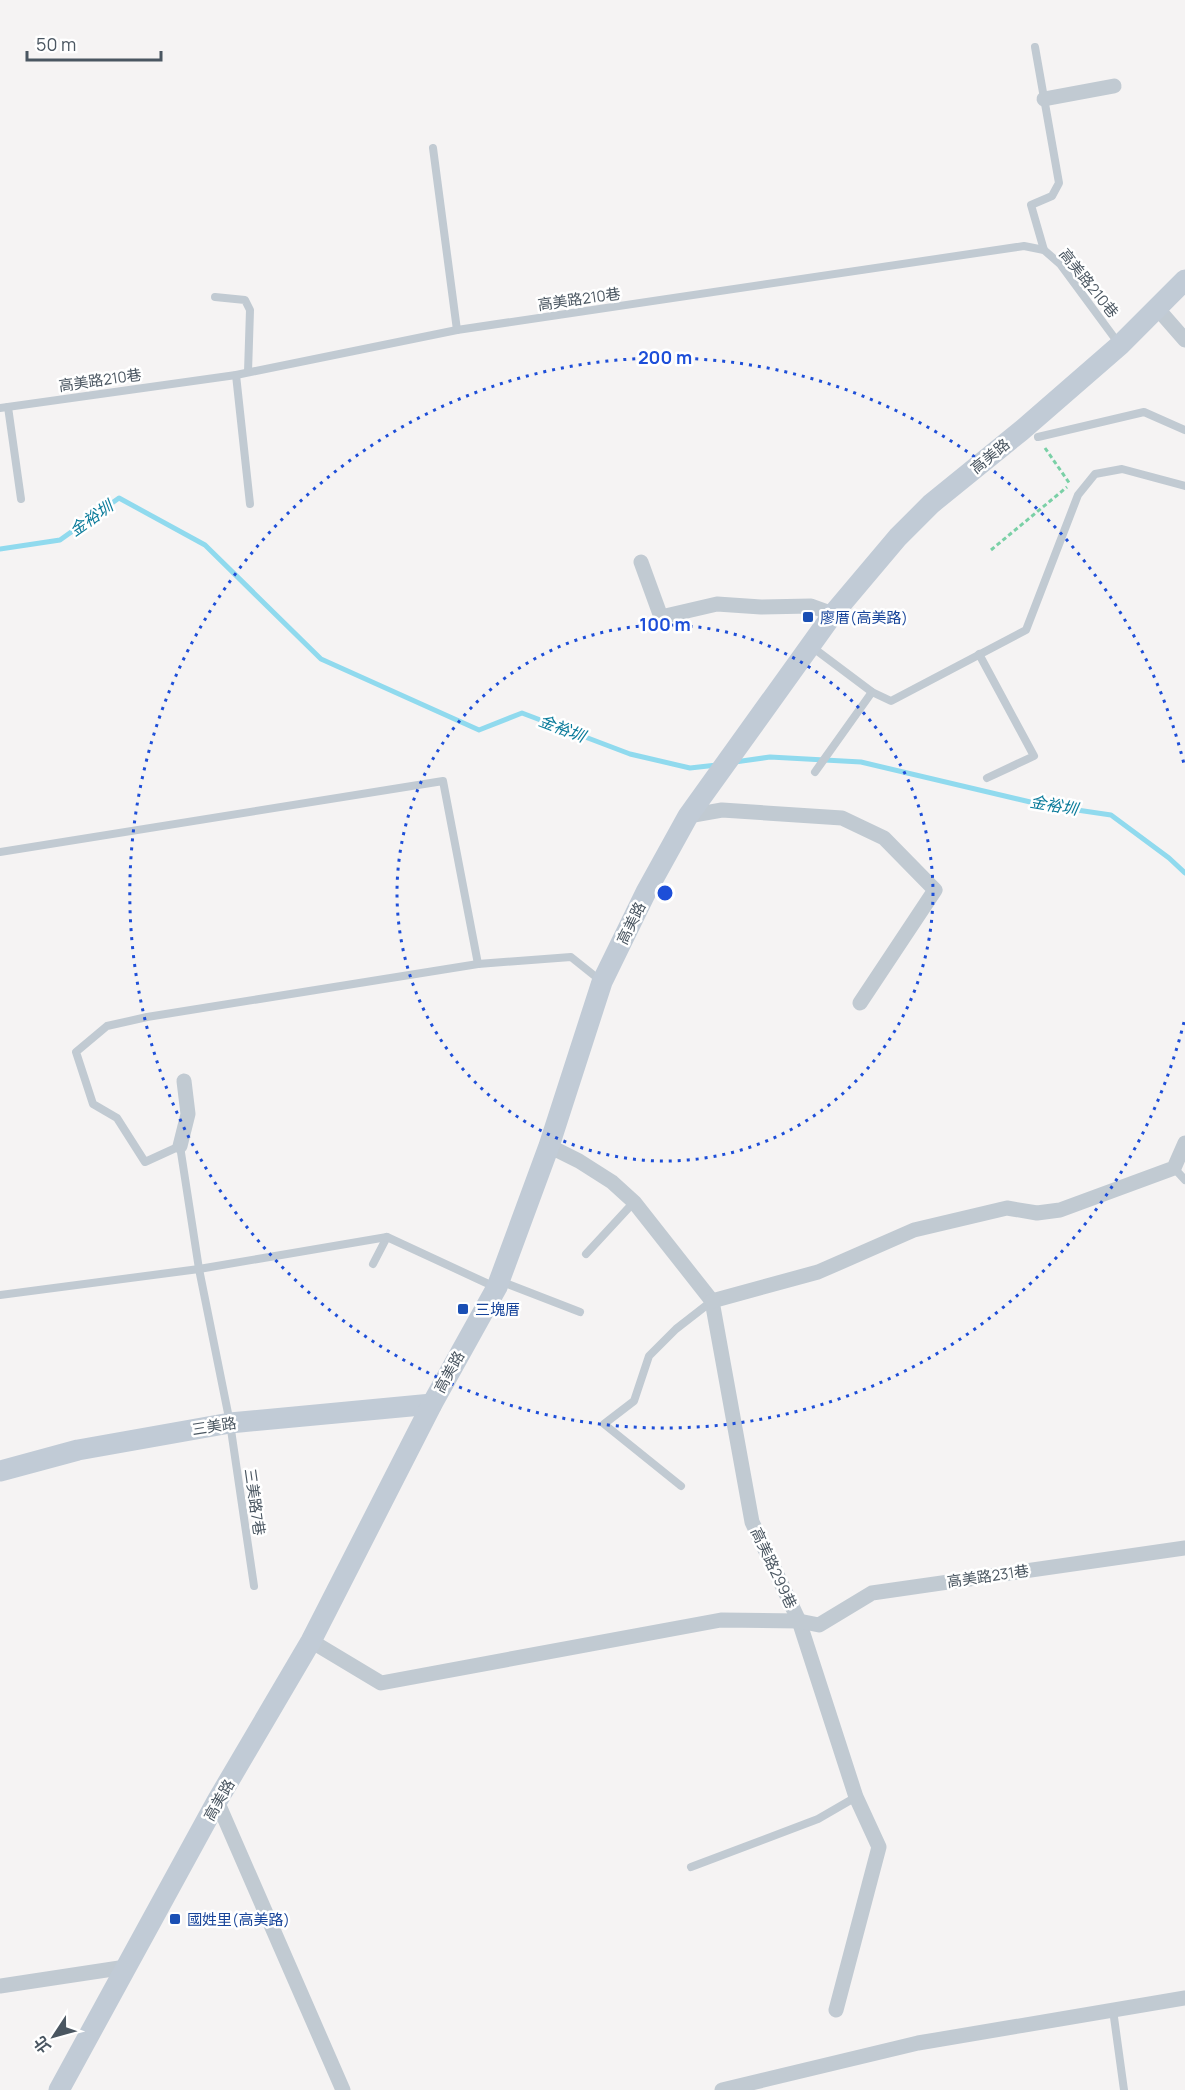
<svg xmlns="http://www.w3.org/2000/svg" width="1185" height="2090" font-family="Manrope,'Noto Sans TC',sans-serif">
	<rect width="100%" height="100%" fill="#f5f3f3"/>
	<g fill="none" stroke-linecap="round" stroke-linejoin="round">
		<g stroke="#90daee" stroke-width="5">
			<path d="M 0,549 L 60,540 L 119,498 L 205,545 L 321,659 L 479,730 L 522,713 L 630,754 L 690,768 L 717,765"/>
			<path d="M 735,762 L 770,757 L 861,762 L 1043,805 L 1111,815 L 1169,858 L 1185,873"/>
		</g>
		<g stroke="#7ad0a6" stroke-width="3" stroke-dasharray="4.5 3" stroke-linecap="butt">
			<path d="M 1045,448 L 1070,484"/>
			<path d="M 991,550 L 1067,487"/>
		</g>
		<g stroke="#c1cad2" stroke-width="8">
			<path d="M 1035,47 L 1059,183 L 1052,196 L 1031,205 L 1044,250"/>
			<path d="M 433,148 L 457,330"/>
			<path d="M 215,297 L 245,300 L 250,310 L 248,372"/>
			<path d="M 236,375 L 250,504"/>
			<path d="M 8,407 L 21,499"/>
			<path d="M 0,408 L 236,375 L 457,330 L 1024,246 L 1044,250 L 1060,264 L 1119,344"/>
			<path d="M 1038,437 L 1144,412 L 1185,430"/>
			<path d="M 812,647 L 872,692 L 891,701 L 1026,630 L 1078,495 L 1095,474 L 1122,469 L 1185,486"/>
			<path d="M 979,654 L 1034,756 L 987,778"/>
			<path d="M 815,772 L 872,692"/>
			<path d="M 0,852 L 443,781 L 478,964"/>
			<path d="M 1174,1168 L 1185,1180"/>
			<path d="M 586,1254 L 634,1202"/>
			<path d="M 373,1264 L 387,1237"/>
			<path d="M 500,1281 L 580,1312"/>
			<path d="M 0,1295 L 199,1269 L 387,1237 L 495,1287"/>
			<path d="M 681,1486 L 604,1424 L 634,1401 L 649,1356 L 676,1329 L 712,1301"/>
			<path d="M 254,1586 L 230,1423 L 199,1269 L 180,1146 L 145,1162 L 117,1118 L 93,1104 L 76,1052 L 107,1026 L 147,1017 L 478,964 L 571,957 L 601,981"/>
			<path d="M 691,1867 L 818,1819 L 856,1797"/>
			<path d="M 1113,2010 L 1124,2090"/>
		</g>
		<g stroke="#c1cad2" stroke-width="15">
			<path d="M 1044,99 L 1114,86"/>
			<path d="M 1157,308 L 1185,340"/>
			<path d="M 641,562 L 661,617 L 717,604 L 761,607 L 811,606 L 833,614"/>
			<path d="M 688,816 L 722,810 L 842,818 L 884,838 L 935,890 L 860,1003"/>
			<path d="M 180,1146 L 188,1114 L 184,1081"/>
			<path d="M 549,1146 L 579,1161 L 612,1182 L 634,1202 L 712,1301 L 752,1522 L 799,1621 L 856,1797 L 879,1847 L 836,2010"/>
			<path d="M 712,1301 L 818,1272 L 914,1230 L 1007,1208 L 1037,1213 L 1060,1210 L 1174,1168 L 1185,1143"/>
			<path d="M 311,1641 L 381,1683 L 721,1620 L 799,1621 L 819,1625 L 872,1593 L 1185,1548"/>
			<path d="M 217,1801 L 343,2090"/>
			<path d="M 0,1986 L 126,1967"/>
			<path d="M 722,2090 L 918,2043 L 1185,1998"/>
		</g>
		<g stroke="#c1cbd6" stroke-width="21">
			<path d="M 0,1471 L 78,1450 L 230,1423 L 432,1404"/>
			<path d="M 59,2090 L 217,1801 L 311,1641 L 432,1404 L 497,1287 L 549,1146 L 602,982 L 646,892 L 688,816 L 833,614 L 898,537 L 931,504 L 1021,431 L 1120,345 L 1185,280"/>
		</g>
	</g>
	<g fill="none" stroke="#1d4ed8" stroke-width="3" stroke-dasharray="3 6">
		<circle cx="665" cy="893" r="268"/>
		<path d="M1184 1022A535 535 0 1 1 1184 764"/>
	</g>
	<g fill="#1a4fb4" stroke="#fff" stroke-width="2">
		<rect x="802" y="611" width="12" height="12" rx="3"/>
		<rect x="457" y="1303" width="12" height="12" rx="3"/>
		<rect x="169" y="1913" width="12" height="12" rx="3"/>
	</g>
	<g text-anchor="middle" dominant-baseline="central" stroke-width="5" stroke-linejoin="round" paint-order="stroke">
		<g font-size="15" fill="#4a5661" stroke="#fff">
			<text transform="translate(1089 283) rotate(51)">高美路210巷</text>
			<text transform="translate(579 299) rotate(-8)">高美路210巷</text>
			<text transform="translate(100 380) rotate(-8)">高美路210巷</text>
			<text transform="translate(990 456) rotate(-39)">高美路</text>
			<text transform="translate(631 923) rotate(-64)">高美路</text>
			<text transform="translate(449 1372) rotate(-61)">高美路</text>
			<text transform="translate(214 1426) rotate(-9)">三美路</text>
			<text transform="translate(255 1502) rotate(82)">三美路7巷</text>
			<text transform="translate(774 1568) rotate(65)">高美路299巷</text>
			<text transform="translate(988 1576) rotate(-8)">高美路231巷</text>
			<text transform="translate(219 1800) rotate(-60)">高美路</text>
		</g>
		<g font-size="15" fill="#164399" stroke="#fff" text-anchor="start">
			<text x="820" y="617">廖厝(高美路)</text>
			<text x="475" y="1309">三塊厝</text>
			<text x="187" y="1919">國姓里(高美路)</text>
		</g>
		<g font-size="16" font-style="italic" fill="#0c7c9b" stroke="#fff">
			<text transform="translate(91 518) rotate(-35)">金裕圳</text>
			<text transform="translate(562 728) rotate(21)">金裕圳</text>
			<text transform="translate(1054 805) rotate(10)">金裕圳</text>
		</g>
	</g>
	<circle cx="665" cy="893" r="9" fill="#1d4ed8" stroke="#fff" stroke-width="3"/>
	<g font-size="18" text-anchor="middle" font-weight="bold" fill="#1d4ed8" stroke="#fff" stroke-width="5" stroke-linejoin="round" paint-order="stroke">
		<text x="665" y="364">200 m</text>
		<text x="665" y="631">100 m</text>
	</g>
	<g transform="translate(54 2036) rotate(234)" stroke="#ffffff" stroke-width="4.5" paint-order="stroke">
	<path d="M0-4.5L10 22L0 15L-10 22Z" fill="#4a5661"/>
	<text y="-9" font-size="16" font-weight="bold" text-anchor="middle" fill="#4a5661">北</text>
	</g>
	<path d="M27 51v9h134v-9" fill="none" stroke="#4a5661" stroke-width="3"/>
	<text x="36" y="51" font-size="18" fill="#4a5661" stroke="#ffffff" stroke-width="4.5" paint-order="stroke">50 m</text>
</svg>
